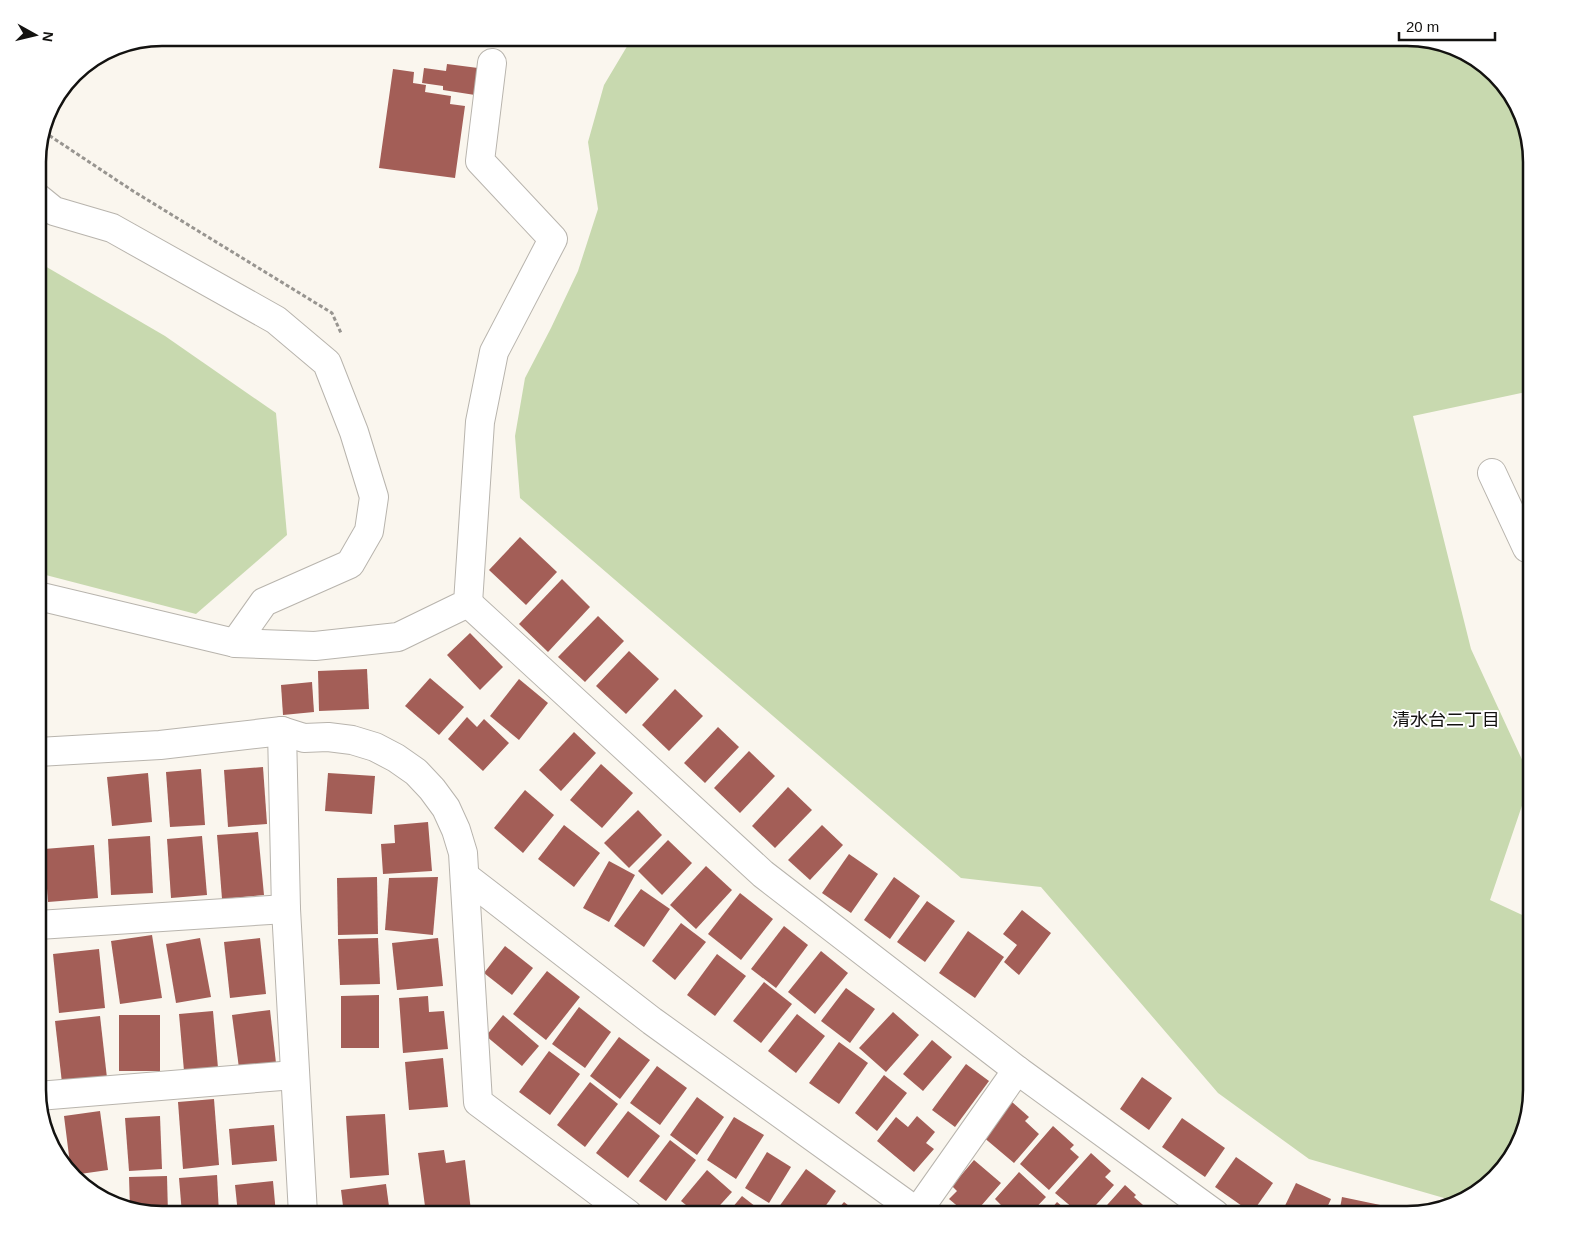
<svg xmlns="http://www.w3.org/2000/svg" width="1569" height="1252" font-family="Arial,'Noto Sans JP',sans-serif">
	<rect width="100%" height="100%" fill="#faf6ee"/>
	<g fill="#c8d9af">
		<path d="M 632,38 L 1407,38 L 1454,47 L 1489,68 L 1519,107 L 1531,162 L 1531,391 L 1413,416 L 1471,649 L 1531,779 L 1490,900 L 1531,919 L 1531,1090 L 1525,1130 L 1501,1172 L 1462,1202 L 1446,1205 L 1444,1198 L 1309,1159 L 1218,1093 L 1041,887 L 961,878 L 520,498 L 515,436 L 525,378 L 551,328 L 578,271 L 598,209 L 588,142 L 604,85 Z"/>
		<path d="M 38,262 L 165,336 L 276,413 L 287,535 L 196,614 L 38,573 Z"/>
	</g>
	<g fill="#a35e57">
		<path d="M 447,64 L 478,68 L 475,95 L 443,90 L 443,86 L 422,83 L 424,68 L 446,71 Z"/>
		<path d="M 393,69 L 414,72 L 413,83 L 426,85 L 425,92 L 451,96 L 450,104 L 465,106 L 455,178 L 379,168 Z"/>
		<path d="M 1531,476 L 1531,508 L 1530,508 L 1524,478 Z"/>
		<path d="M 520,537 L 557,572 L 526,605 L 489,570 Z"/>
		<path d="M 562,579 L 590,607 L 548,652 L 519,624 Z"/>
		<path d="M 598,616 L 624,641 L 585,682 L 558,657 Z"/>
		<path d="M 470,633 L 503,667 L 480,690 L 447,655 Z"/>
		<path d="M 629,651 L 659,679 L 626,714 L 596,686 Z"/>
		<path d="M 367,669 L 369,709 L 319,711 L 318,671 Z"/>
		<path d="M 430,678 L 464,707 L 439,735 L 405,706 Z"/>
		<path d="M 519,679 L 548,703 L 519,740 L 490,716 Z"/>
		<path d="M 312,682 L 314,712 L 283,715 L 281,685 Z"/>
		<path d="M 675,689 L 703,716 L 669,751 L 642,725 Z"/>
		<path d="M 467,717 L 477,727 L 484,719 L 509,743 L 483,771 L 448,739 Z"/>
		<path d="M 718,727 L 739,747 L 705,783 L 684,763 Z"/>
		<path d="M 574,732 L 596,753 L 561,791 L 539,770 Z"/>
		<path d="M 749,751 L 775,776 L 740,813 L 714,788 Z"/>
		<path d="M 601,764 L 633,793 L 602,828 L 570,800 Z"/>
		<path d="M 263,767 L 267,824 L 228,827 L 224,770 Z"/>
		<path d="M 201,769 L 205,825 L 170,827 L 166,772 Z"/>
		<path d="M 148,773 L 152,822 L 112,826 L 107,777 Z"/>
		<path d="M 328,773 L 375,776 L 372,814 L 325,811 Z"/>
		<path d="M 788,787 L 812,810 L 775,848 L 752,826 Z"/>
		<path d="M 525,790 L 554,815 L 523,853 L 494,828 Z"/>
		<path d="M 638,810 L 662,835 L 629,868 L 604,843 Z"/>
		<path d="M 428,822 L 432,871 L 383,874 L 381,844 L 395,843 L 394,825 Z"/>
		<path d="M 564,825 L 600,853 L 574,887 L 538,859 Z"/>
		<path d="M 822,825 L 843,845 L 810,880 L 788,860 Z"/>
		<path d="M 258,832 L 264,895 L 222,899 L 217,835 Z"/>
		<path d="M 150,836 L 153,893 L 111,895 L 108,839 Z"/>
		<path d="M 202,836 L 207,895 L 171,898 L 167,839 Z"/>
		<path d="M 668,840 L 692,863 L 662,895 L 638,871 Z"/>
		<path d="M 94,845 L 98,898 L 48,902 L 44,849 Z"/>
		<path d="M 849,854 L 878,874 L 851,913 L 822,893 Z"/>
		<path d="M 609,861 L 635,875 L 609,922 L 583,908 Z"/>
		<path d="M 706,866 L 732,890 L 696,929 L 670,905 Z"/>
		<path d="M 377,877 L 378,934 L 338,935 L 337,878 Z"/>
		<path d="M 438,877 L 433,935 L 385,930 L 389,878 Z"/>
		<path d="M 894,877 L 920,896 L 890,939 L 864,920 Z"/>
		<path d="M 641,889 L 670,909 L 644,947 L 614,926 Z"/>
		<path d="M 740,893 L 773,919 L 741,960 L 708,934 Z"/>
		<path d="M 927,901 L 955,921 L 925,962 L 897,942 Z"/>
		<path d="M 1022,910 L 1051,933 L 1019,975 L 1004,962 L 1017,945 L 1003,934 Z"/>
		<path d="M 681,923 L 706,942 L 675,980 L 652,961 Z"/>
		<path d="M 784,926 L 808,945 L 776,988 L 751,969 Z"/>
		<path d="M 968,931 L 1004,957 L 975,998 L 939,973 Z"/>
		<path d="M 152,935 L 162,998 L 120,1004 L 111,941 Z"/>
		<path d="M 200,938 L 211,997 L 176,1003 L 166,944 Z"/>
		<path d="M 260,938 L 266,994 L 230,998 L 224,942 Z"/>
		<path d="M 378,938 L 380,984 L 340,985 L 338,939 Z"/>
		<path d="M 438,938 L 443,986 L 397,990 L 392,943 Z"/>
		<path d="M 505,946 L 533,968 L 512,995 L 484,973 Z"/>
		<path d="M 99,949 L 105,1008 L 59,1013 L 53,954 Z"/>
		<path d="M 821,951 L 848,973 L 815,1014 L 788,992 Z"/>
		<path d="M 717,954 L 746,976 L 715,1016 L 687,995 Z"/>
		<path d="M 547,971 L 580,997 L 546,1040 L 513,1014 Z"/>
		<path d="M 764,982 L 792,1004 L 761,1043 L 733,1021 Z"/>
		<path d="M 846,988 L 875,1009 L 850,1043 L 821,1021 Z"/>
		<path d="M 379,995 L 379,1048 L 341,1048 L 341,996 Z"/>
		<path d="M 428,996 L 429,1012 L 444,1011 L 448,1049 L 403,1053 L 399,998 Z"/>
		<path d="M 579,1007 L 611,1032 L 585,1068 L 552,1044 Z"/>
		<path d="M 270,1010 L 276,1063 L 239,1068 L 232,1015 Z"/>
		<path d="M 213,1011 L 218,1068 L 184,1071 L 179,1014 Z"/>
		<path d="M 893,1012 L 919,1035 L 886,1072 L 859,1048 Z"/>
		<path d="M 797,1014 L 825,1036 L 796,1073 L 768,1051 Z"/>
		<rect x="119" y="1015" width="41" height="56"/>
		<path d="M 503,1015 L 539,1046 L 522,1066 L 486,1036 Z"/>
		<path d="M 100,1016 L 107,1078 L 62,1083 L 55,1021 Z"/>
		<path d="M 619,1037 L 650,1060 L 620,1099 L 590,1076 Z"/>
		<path d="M 932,1040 L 952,1057 L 923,1091 L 903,1074 Z"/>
		<path d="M 839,1042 L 868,1063 L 839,1104 L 809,1083 Z"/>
		<path d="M 549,1051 L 580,1074 L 550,1115 L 519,1092 Z"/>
		<path d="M 443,1058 L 448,1107 L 409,1110 L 405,1062 Z"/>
		<path d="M 966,1064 L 989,1081 L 955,1127 L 932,1110 Z"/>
		<path d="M 657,1066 L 687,1088 L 660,1125 L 630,1103 Z"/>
		<path d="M 884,1075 L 907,1093 L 877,1131 L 855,1113 Z"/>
		<path d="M 1142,1077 L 1172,1098 L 1149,1130 L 1120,1109 Z"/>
		<path d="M 590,1082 L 618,1104 L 585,1147 L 557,1125 Z"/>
		<path d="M 697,1097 L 724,1117 L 697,1155 L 670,1135 Z"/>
		<path d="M 214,1099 L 219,1165 L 183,1169 L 178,1102 Z"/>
		<path d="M 1012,1102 L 1029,1117 L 1025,1121 L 1039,1134 L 1014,1163 L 982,1136 Z"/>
		<path d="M 100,1111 L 108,1170 L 73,1175 L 71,1172 L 64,1116 Z"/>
		<path d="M 628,1111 L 660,1136 L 628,1178 L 596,1153 Z"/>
		<path d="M 385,1114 L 389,1175 L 350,1178 L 346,1116 Z"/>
		<path d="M 160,1116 L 162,1169 L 129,1171 L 125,1118 Z"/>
		<path d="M 917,1116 L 935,1132 L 926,1143 L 934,1149 L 914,1172 L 877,1141 L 896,1117 L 908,1127 Z"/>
		<path d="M 734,1117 L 764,1135 L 736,1179 L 707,1160 Z"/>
		<path d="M 1182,1118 L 1225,1148 L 1205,1177 L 1162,1147 Z"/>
		<path d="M 274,1125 L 277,1161 L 232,1165 L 229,1129 Z"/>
		<path d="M 1053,1126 L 1074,1145 L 1070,1149 L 1079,1157 L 1049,1190 L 1020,1164 Z"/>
		<path d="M 670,1140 L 696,1160 L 666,1201 L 639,1181 Z"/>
		<path d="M 444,1150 L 446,1163 L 465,1160 L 471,1211 L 440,1214 L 426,1214 L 418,1153 Z"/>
		<path d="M 767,1152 L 791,1167 L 769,1203 L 745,1188 Z"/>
		<path d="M 1091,1153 L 1111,1171 L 1105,1177 L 1114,1185 L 1088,1214 L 1080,1214 L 1055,1193 Z"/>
		<path d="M 1236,1157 L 1273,1183 L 1252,1213 L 1215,1187 Z"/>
		<path d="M 974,1160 L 1001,1183 L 974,1214 L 967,1214 L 949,1199 L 957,1191 L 952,1186 Z"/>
		<path d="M 806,1169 L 836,1191 L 820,1214 L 781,1214 L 776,1211 Z"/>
		<path d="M 707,1170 L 732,1192 L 712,1214 L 697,1214 L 681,1201 Z"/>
		<path d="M 1019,1172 L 1046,1197 L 1030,1214 L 995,1214 L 1002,1206 L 995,1199 Z"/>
		<path d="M 217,1175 L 219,1214 L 182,1214 L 179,1178 Z"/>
		<path d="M 167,1176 L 168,1214 L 130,1208 L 129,1177 Z"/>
		<path d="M 273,1181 L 276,1214 L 238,1214 L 235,1185 Z"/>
		<path d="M 1296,1183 L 1331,1199 L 1324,1214 L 1281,1214 Z"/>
		<path d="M 386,1184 L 390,1214 L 344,1214 L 341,1190 Z"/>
		<path d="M 1125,1185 L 1136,1195 L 1134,1197 L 1152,1213 L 1151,1214 L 1099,1214 Z"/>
		<path d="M 742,1196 L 765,1214 L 727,1214 Z"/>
		<path d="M 1342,1197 L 1385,1206 L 1383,1214 L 1339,1214 Z"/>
		<path d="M 844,1202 L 859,1214 L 834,1214 Z"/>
		<path d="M 1057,1202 L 1071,1214 L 1047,1214 Z"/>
	</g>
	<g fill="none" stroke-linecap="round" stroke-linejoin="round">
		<defs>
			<g id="minor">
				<path d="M 38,198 L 54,211 L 112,228 L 276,320 L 327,363 L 354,432 L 374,497 L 369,531 L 350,564 L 264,602 L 235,643"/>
				<path d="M 1492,473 L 1527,548 L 1531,547"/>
				<path d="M 38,596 L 235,643 L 315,646 L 398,637 L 468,603 L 480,422 L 494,352 L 553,239 L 480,161 L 492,63"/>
				<path d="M 468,603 L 763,874 L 1017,1070 L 1215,1214"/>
				<path d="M 282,731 L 286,909 L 303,1214"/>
				<path d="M 38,752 L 160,745 L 282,731 L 304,738 L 328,737 L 352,740 L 375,747 L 396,758 L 416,772 L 432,789 L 446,808 L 456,830 L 463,853 L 478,1102 L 628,1214"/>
				<path d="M 466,877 L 652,1021 L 920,1214"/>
				<path d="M 38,925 L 286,909"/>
				<path d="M 38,1096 L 294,1075"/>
				<path d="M 917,1212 L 1017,1070"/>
			</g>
		</defs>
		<use href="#minor" stroke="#b8b4ad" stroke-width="30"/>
		<path stroke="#989590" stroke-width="3" stroke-dasharray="4 2.5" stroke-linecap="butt" d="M 44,132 L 133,191 L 332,313 L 341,333"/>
		<use href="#minor" stroke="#fff" stroke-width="28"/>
	</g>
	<g text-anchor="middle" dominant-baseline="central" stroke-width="4" stroke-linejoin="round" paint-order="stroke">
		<g font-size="18" fill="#131210" stroke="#fff">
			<text x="1446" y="720">清水台二丁目</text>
		</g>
	</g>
	<path d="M0 0H1569V1252H0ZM162 46H1407A116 116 0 0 1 1523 162V1090A116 116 0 0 1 1407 1206H162A116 116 0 0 1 46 1090V162A116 116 0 0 1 162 46Z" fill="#fff" fill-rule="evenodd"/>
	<path fill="none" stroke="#131210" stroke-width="2.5" d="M162 46H1407A116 116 0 0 1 1523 162V1090A116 116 0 0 1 1407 1206H162A116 116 0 0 1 46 1090V162A116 116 0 0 1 162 46Z"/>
	<g transform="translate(35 35) rotate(98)" stroke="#ffffff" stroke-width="4" paint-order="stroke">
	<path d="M0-4L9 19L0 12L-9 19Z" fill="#131210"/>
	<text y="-8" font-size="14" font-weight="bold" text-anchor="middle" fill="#131210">N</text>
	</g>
	<path d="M1399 32v8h96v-8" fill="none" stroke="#131210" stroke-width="2.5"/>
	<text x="1406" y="32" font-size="15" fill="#131210" stroke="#ffffff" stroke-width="4" paint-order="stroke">20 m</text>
</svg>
